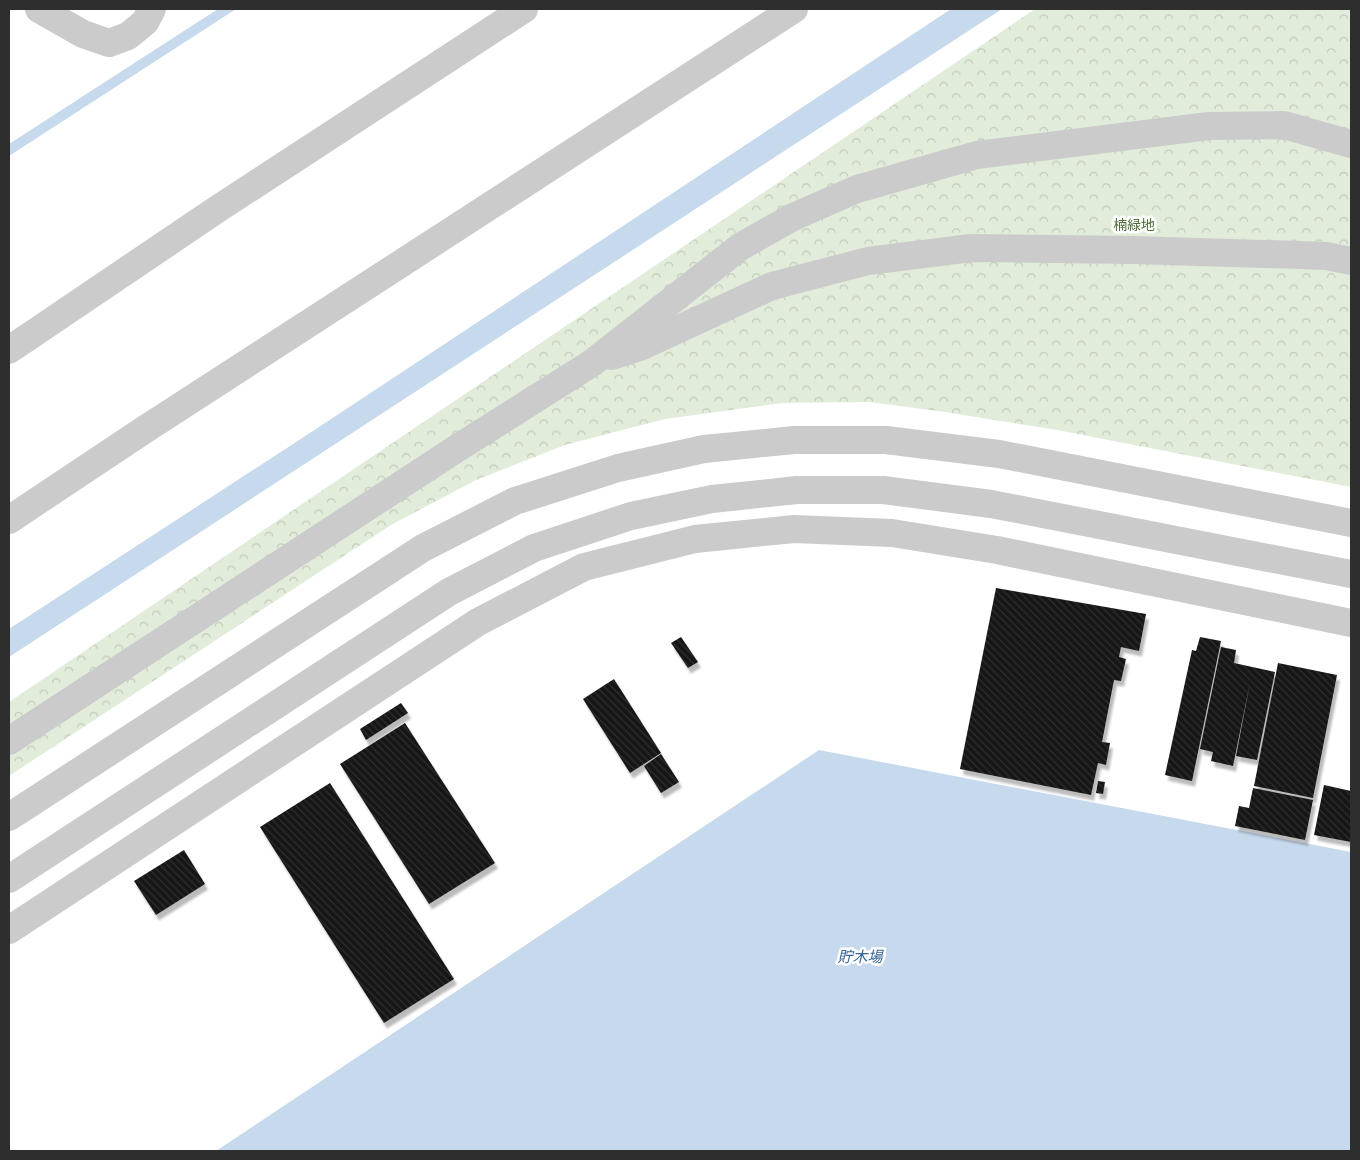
<svg xmlns="http://www.w3.org/2000/svg" width="1360" height="1160" font-family="'Public Sans','Noto Sans JP',sans-serif">
	<defs>
		<pattern id="park-crowns" width="20" height="18" patternUnits="userSpaceOnUse" patternTransform="scale(1.25)"><rect width="20" height="18" fill="#e2ecdb"/><path d="M2 6a3 3 0 1 1 6 0M12 15a3 3 0 1 1 6 0" fill="none" stroke="#c2cbbc"/></pattern>
		<pattern id="building-back-hatch" width="6" height="6" patternUnits="userSpaceOnUse" patternTransform="scale(1.25)"><rect width="6" height="6" fill="#151515"/><path d="M-1 5l2 2M0 0l6 6M5-1l2 2" fill="none" stroke="#2f2f2f"/></pattern>
		<filter id="shadow"><feDropShadow dx="3" dy="5.5" stdDeviation="1" flood-color="#0004"/></filter>
	</defs>
	<rect width="100%" height="100%" fill="#fff"/>
	<path fill="url(#park-crowns)" d="M 1035,9 L 1351,9 L 1351,487 L 1057,430 L 945,412 L 869,402 L 783,403 L 665,419 L 565,445 L 476,480 L 391,525 L 9,776 L 9,702 Z"/>
	<g fill="#c6d9ed">
		<path d="M 218,9 L 236,9 L 9,156 L 9,144 Z"/>
		<path d="M 951,9 L 1002,9 L 9,657 L 9,629 L 316,429 Z"/>
		<path d="M 819,750 L 1351,852 L 1351,1151 L 216,1151 Z"/>
	</g>
	<g fill="url(#building-back-hatch)" filter="url(#shadow)">
		<path d="M 996,588 L 1146,614 L 1139,651 L 1121,647 L 1119,657 L 1126,659 L 1121,681 L 1114,680 L 1102,742 L 1110,743 L 1106,765 L 1098,763 L 1091,795 L 960,769 Z"/>
		<path d="M 681,637 L 698,662 L 688,668 L 671,643 Z"/>
		<path d="M 1200,637 L 1221,641 L 1192,781 L 1165,775 L 1192,650 L 1196,651 Z"/>
		<path d="M 1221,647 L 1236,650 L 1234,663 L 1275,672 L 1257,760 L 1236,756 L 1250,683 L 1233,766 L 1211,761 L 1213,752 L 1200,749 Z"/>
		<path d="M 1278,663 L 1337,675 L 1313,798 L 1254,786 Z"/>
		<path d="M 614,679 L 661,753 L 630,773 L 583,699 Z"/>
		<path d="M 401,703 L 408,713 L 366,740 L 360,729 Z"/>
		<path d="M 405,723 L 495,863 L 429,904 L 340,764 Z"/>
		<path d="M 661,754 L 679,782 L 661,793 L 644,766 Z"/>
		<path d="M 1098,781 L 1105,782 L 1103,794 L 1096,793 Z"/>
		<path d="M 330,783 L 454,979 L 384,1023 L 260,827 Z"/>
		<path d="M 1324,785 L 1351,791 L 1351,842 L 1314,835 Z"/>
		<path d="M 1253,788 L 1313,800 L 1305,840 L 1235,826 L 1239,806 L 1249,808 Z"/>
		<path d="M 184,850 L 205,884 L 156,915 L 134,881 Z"/>
	</g>
	<g fill="none" stroke-linecap="round" stroke-linejoin="round">
		<g stroke="#cbcbcb" stroke-width="28">
			<path d="M 39,9 L 83,34 L 109,43 L 128,36 L 145,22 L 152,9"/>
			<path d="M 9,350 L 216,210 L 524,9"/>
			<path d="M 612,356 L 640,347 L 772,286 L 868,261 L 971,248 L 1132,250 L 1300,255 L 1326,256 L 1351,261"/>
			<path d="M 9,520 L 144,430 L 794,9"/>
			<path d="M 9,741 L 456,449 L 592,363 L 740,247 L 791,218 L 857,189 L 977,155 L 1209,126 L 1284,125 L 1351,144"/>
			<path d="M 9,817 L 423,548 L 515,501 L 618,468 L 704,449 L 794,440 L 886,440 L 999,454 L 1351,523"/>
			<path d="M 9,879 L 449,592 L 534,548 L 631,516 L 712,499 L 797,490 L 883,490 L 991,504 L 1351,574"/>
			<path d="M 9,930 L 478,622 L 584,567 L 695,539 L 794,529 L 892,533 L 997,550 L 1351,623"/>
		</g>
	</g>
	<g text-anchor="middle" dominant-baseline="central" stroke-width="5" stroke-linejoin="round" paint-order="stroke">
		<g font-size="14" fill="#4b6c39" stroke="#fff">
			<text x="1134" y="225">楠緑地</text>
		</g>
		<g font-size="15" font-style="italic" fill="#386595" stroke="#fff">
			<text x="860" y="956">貯木場</text>
		</g>
	</g>
	<rect width="1360" height="1160" fill="none" stroke="#2e2e2e" stroke-width="20"/>
</svg>
